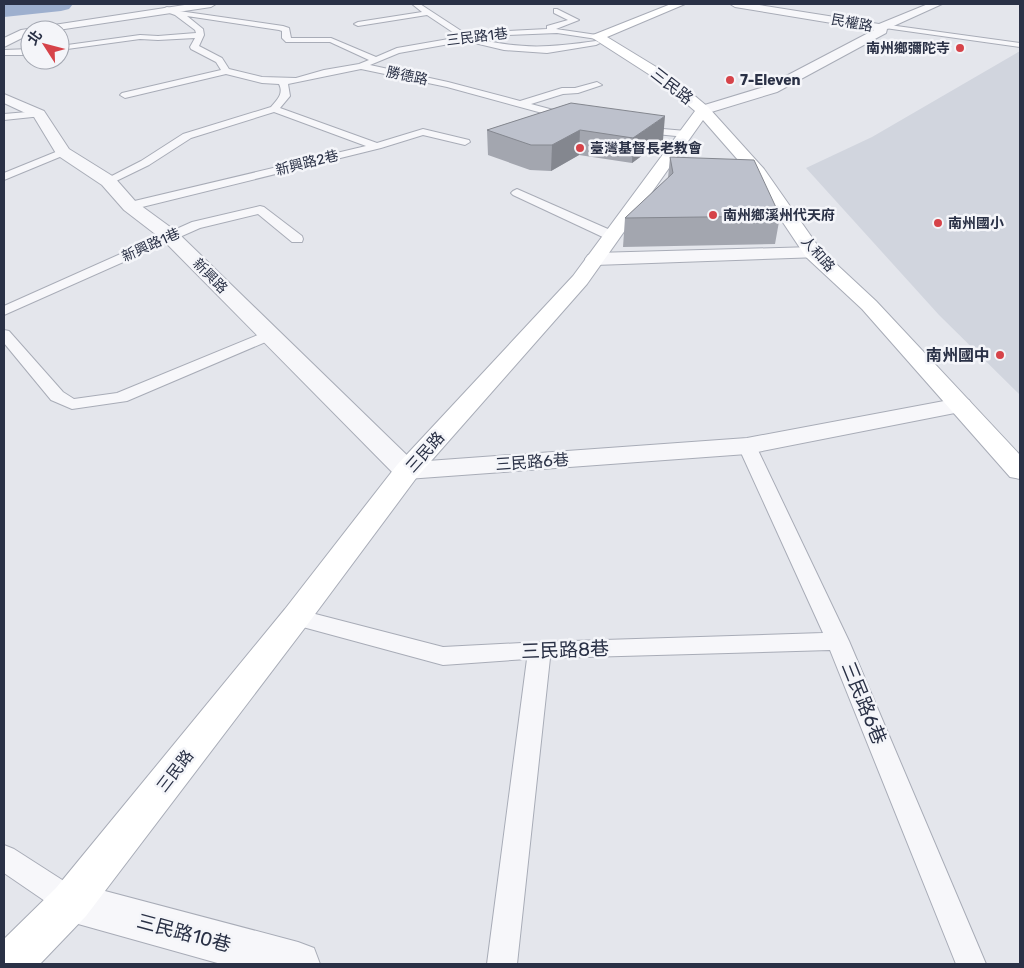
<svg xmlns="http://www.w3.org/2000/svg" width="1024" height="968" font-family="Rubik,'Noto Sans TC',sans-serif">
	<rect width="100%" height="100%" fill="#e4e6ec"/>
	<path fill="#d1d5de" d="M 1020,51 L 1020,395 L 939,315 L 806,168 L 872,137 Z"/>
	<g fill="none" stroke-linecap="round" stroke-linejoin="round">
		<path fill="#9dafce" fill-rule="evenodd" d="M 4,4 L 73,4 L 69,9 L 61,11 L 4,17 Z"/>
		<defs>
			<g id="lane">
				<path d="M 412,4 L 420,4 L 469,36 L 508,31 L 547,29 L 547,26 L 568,20 L 554,13 L 554,9 L 557,9 L 579,20 L 556,29 L 597,35 L 601,37 L 597,39 L 557,33 L 508,35 L 479,39 C 522,50 553,47 596,41 L 600,43 L 596,45 L 547,53 L 504,50 L 466,41 L 399,53 L 370,65 L 448,82 L 520,101 L 562,88 L 575,88 L 597,82 L 602,85 L 578,93 L 563,94 L 531,104 L 572,115 L 572,119 L 568,120 L 447,87 L 361,69 L 288,84 L 290,96 L 280,108 L 377,143 L 423,129 L 469,140 L 470,142 L 465,145 L 423,135 L 381,148 L 130,210 L 124,206 L 126,203 L 366,146 L 274,112 L 191,138 L 149,165 L 112,183 L 104,183 L 102,181 L 141,161 L 183,134 L 271,107 C 277,100 284,94 279,84 L 262,83 L 226,74 L 125,98 L 120,95 L 122,93 L 221,70 L 216,62 L 191,49 L 190,47 L 195,38 L 158,40 L 140,39 L 60,50 L 60,46 L 140,35 L 158,36 L 196,33 L 195,30 L 175,15 L 164,11 L 163,9 L 167,7 L 179,11 L 283,26 L 289,28 L 291,38 L 331,38 L 376,57 L 397,48 L 460,37 L 427,15 L 358,26 L 354,24 L 358,22 L 422,12 ZM 187,16 L 279,30 L 282,31 L 282,38 L 286,42 L 330,42 L 369,60 L 359,64 L 324,70 L 296,78 L 262,77 L 229,69 L 222,58 L 199,46 L 204,35 L 203,29 Z"/>
				<path d="M 882,24 L 1020,43 L 1020,47 L 885,28 L 881,26 Z"/>
				<path d="M 30,49 L 30,55 L 4,55 L 4,50 Z"/>
				<path d="M 39,111 L 42,112 L 42,116 L 4,120 L 4,114 Z"/>
				<path d="M 640,127 L 686,131 L 691,134 L 686,137 L 636,132 L 635,130 L 636,128 Z"/>
				<path d="M 63,149 L 68,152 L 67,154 L 4,180 L 4,173 Z"/>
				<path d="M 517,189 L 617,233 L 618,236 L 612,240 L 607,239 L 513,195 L 511,193 L 513,191 Z"/>
				<path d="M 260,206 L 264,207 L 302,236 L 303,239 L 302,242 L 292,242 L 258,214 L 200,228 L 4,315 L 4,306 L 192,222 Z"/>
				<path d="M 4,330 L 9,331 L 63,392 L 74,399 L 117,393 L 265,332 L 275,332 L 278,335 L 275,338 L 127,401 L 72,409 L 51,400 L 4,343 Z"/>
				<path d="M 747,441 L 753,442 L 756,446 L 849,641 L 986,964 L 956,964 L 830,650 L 550,658 L 517,964 L 487,964 L 527,659 L 443,665 L 288,623 L 285,617 L 288,611 L 296,609 L 443,647 L 540,642 L 823,633 L 738,446 L 741,442 Z"/>
				<path d="M 4,845 L 14,849 L 81,892 L 85,902 L 81,912 L 71,916 L 61,912 L 4,873 Z"/>
			</g>
			<g id="street">
				<path d="M 191,4 L 216,4 L 211,7 L 58,30 L 30,30 L 30,34 L 4,47 L 4,38 L 21,30 Z"/>
				<path d="M 730,4 L 753,4 L 879,24 L 928,4 L 942,4 L 887,29 L 886,33 L 777,92 L 708,113 L 698,113 L 696,110 L 698,107 L 767,86 L 874,30 L 735,7 Z"/>
				<path d="M 4,94 L 44,111 L 69,149 L 114,177 L 136,202 L 177,232 L 414,462 L 747,438 L 960,398 L 969,400 L 972,405 L 969,410 L 960,412 L 747,454 L 407,479 L 397,477 L 163,240 L 124,210 L 102,185 L 57,155 L 34,117 L 4,103 Z"/>
				<path d="M 813,247 L 820,249 L 823,253 L 820,257 L 595,265 L 588,263 L 585,259 L 588,255 L 595,253 Z"/>
				<path d="M 71,882 L 298,942 L 314,948 L 320,964 L 221,964 L 71,922 L 56,916 L 50,902 L 56,888 Z"/>
			</g>
			<path id="secondary" d="M 671,4 L 685,4 L 607,37 L 671,76 L 708,107 L 764,169 L 820,249 L 876,301 L 1020,455 L 1020,479 L 1010,477 L 862,309 L 806,257 L 752,176 L 703,120 L 587,284 L 417,477 L 307,625 L 86,916 L 40,964 L 4,964 L 4,939 L 56,888 L 285,609 L 397,465 L 573,276 L 695,111 L 661,82 L 591,37 L 593,35 Z"/>
		</defs>
		<use href="#lane" stroke="#a8acb7" stroke-width="2"/>
		<use href="#street" stroke="#a8acb7" stroke-width="2"/>
		<use href="#secondary" stroke="#a8acb7" stroke-width="2"/>
		<use href="#lane" fill="#f7f7fa" fill-rule="evenodd"/>
		<use href="#street" fill="#f7f7fa" fill-rule="evenodd"/>
		<use href="#secondary" fill="#fff" fill-rule="evenodd"/>
	</g>
	<g fill="#a3a6af">
		<path d="M 571,103 L 663,140 L 632,163 L 579,155 L 551,171 L 530,170 L 488,155 L 487,130 Z"/>
		<path d="M 670,157 L 780,216 L 775,244 L 623,247 L 625,218 L 668,178 Z"/>
	</g>
	<g fill="#84878f">
		<path d="M 665,116 L 663,140 L 632,163 L 633,138 Z"/>
		<path d="M 580,130 L 579,155 L 551,171 L 552,145 Z"/>
	</g>
	<g fill="#bdc1cc" stroke="#84878f">
		<path d="M 571,103 L 665,116 L 633,138 L 580,130 L 552,145 L 531,145 L 487,130 Z"/>
		<path d="M 670,157 L 754,160 L 780,216 L 625,218 L 673,173 Z"/>
	</g>
	<g fill="#d64349" stroke="#f4f5f9" stroke-width="2">
		<circle cx="960" cy="48" r="5"/>
		<circle cx="730" cy="80" r="5"/>
		<circle cx="580" cy="148" r="5"/>
		<circle cx="713" cy="215" r="5"/>
		<circle cx="938" cy="223" r="5"/>
		<circle cx="1000" cy="355" r="5"/>
	</g>
	<g text-anchor="middle" dominant-baseline="central" stroke-width="5" stroke-linejoin="round" paint-order="stroke">
		<g font-size="14" fill="#2a3146" stroke="#f4f5f9">
			<text transform="translate(852 23) rotate(10)">民權路</text>
			<text transform="translate(477 37) rotate(-7)">三民路1巷</text>
			<text transform="translate(407 76) rotate(12)">勝德路</text>
			<text transform="translate(307 163) rotate(-14)">新興路2巷</text>
			<text transform="translate(151 245) rotate(-24)">新興路1巷</text>
			<text transform="translate(818 254) rotate(48)">人和路</text>
			<text transform="translate(210 276) rotate(45)">新興路</text>
		</g>
		<g font-size="14" font-weight="bold" fill="#2a3146" stroke="#f4f5f9" text-anchor="start">
			<text x="950" y="48" text-anchor="end">南州鄉彌陀寺</text>
			<text x="740" y="80">7-Eleven</text>
			<text x="590" y="148">臺灣基督長老教會</text>
			<text x="723" y="215">南州鄉溪州代天府</text>
			<text x="948" y="223">南州國小</text>
		</g>
		<g font-size="16" fill="#2a3146" stroke="#f4f5f9">
			<text transform="translate(672 86) rotate(38)">三民路</text>
			<text transform="translate(425 452) rotate(-48)">三民路</text>
			<text transform="translate(532 462) rotate(-4)">三民路6巷</text>
			<text transform="translate(175 771) rotate(-52)">三民路</text>
		</g>
		<g font-size="16" font-weight="bold" fill="#2a3146" stroke="#f4f5f9" text-anchor="end">
			<text x="990" y="355">南州國中</text>
		</g>
		<g font-size="19" fill="#2a3146" stroke="#f4f5f9">
			<text transform="translate(565 650) rotate(-2)">三民路8巷</text>
			<text transform="translate(864 703) rotate(68)">三民路6巷</text>
			<text transform="translate(184 933) rotate(15)">三民路10巷</text>
		</g>
	</g>
	<rect width="1024" height="968" fill="none" stroke="#2a3146" stroke-width="10"/>
	<g transform="translate(45 45) rotate(306)"><circle r="24" fill="#f4f5f9" stroke="#a3a7b1"/>
	<path d="M0-4L9 19L0 12L-9 19Z" fill="#d64349"/>
	<text y="-8" font-size="14" font-weight="bold" text-anchor="middle" fill="#2a3146">北</text>
	</g>
</svg>
